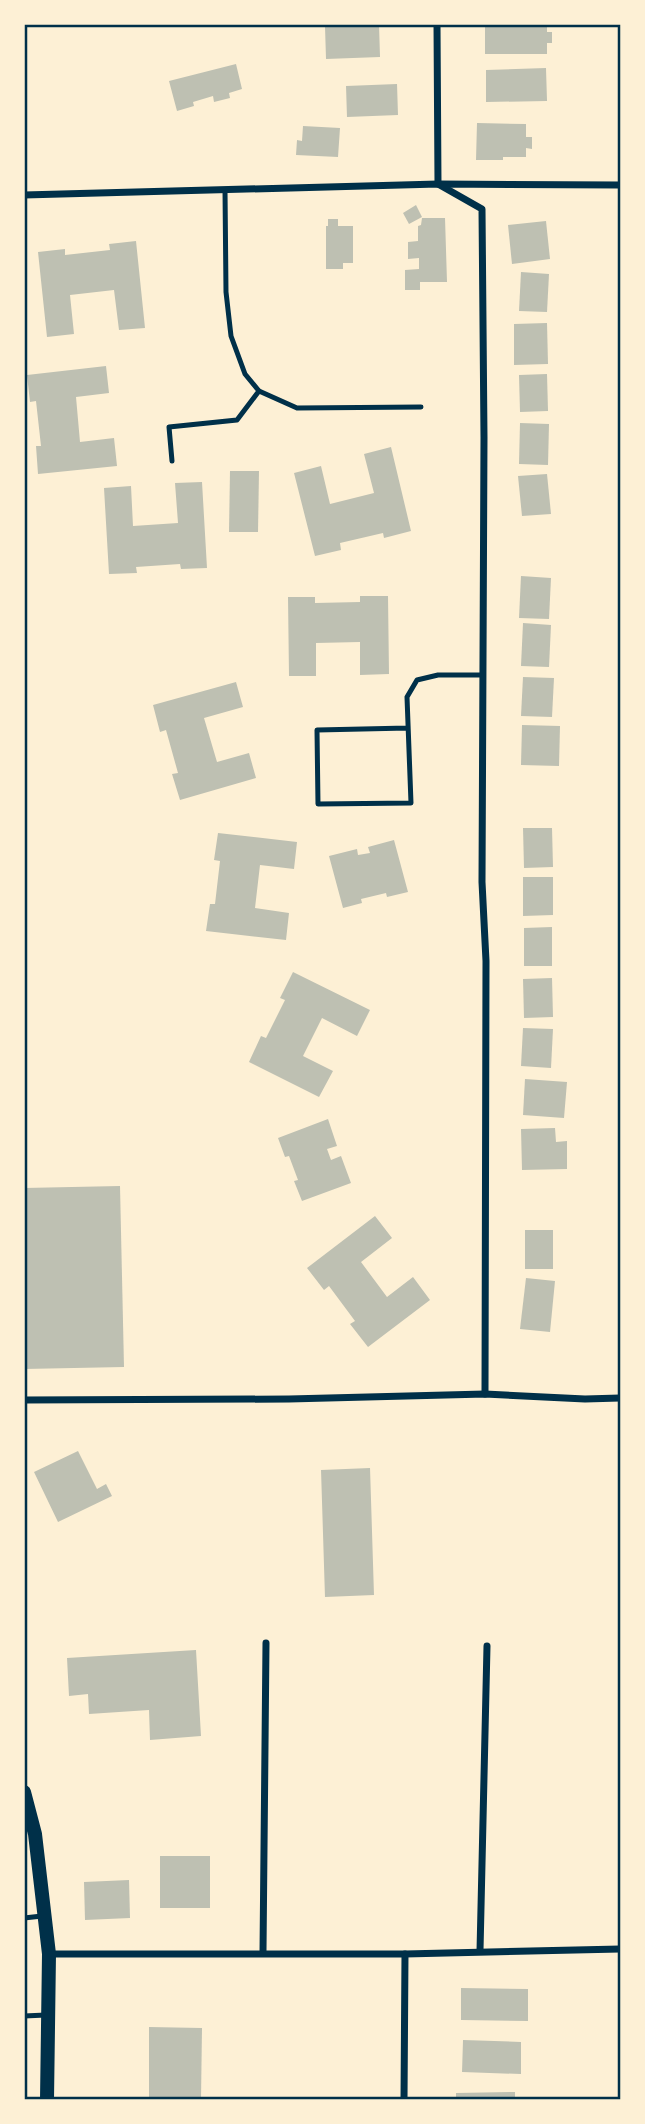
<svg xmlns="http://www.w3.org/2000/svg" width="645" height="2124" font-family="'Exo 2',sans-serif">
	<rect width="100%" height="100%" fill="#fdf0d5"/>
	<g fill="#bec0b2">
		<path d="M 485,24 L 547,24 L 547,32 L 552,32 L 552,43 L 547,43 L 547,54 L 485,54 Z"/>
		<path d="M 379,25 L 380,57 L 326,59 L 325,27 Z"/>
		<path d="M 236,64 L 242,89 L 229,93 L 230,98 L 214,102 L 213,96 L 193,102 L 194,106 L 177,111 L 169,81 Z"/>
		<path d="M 546,68 L 547,101 L 486,102 L 486,70 Z"/>
		<path d="M 397,84 L 398,115 L 347,117 L 346,86 Z"/>
		<path d="M 477,123 L 526,124 L 526,137 L 532,137 L 532,149 L 526,148 L 526,157 L 503,157 L 503,160 L 476,160 Z"/>
		<path d="M 303,126 L 340,128 L 338,157 L 296,155 L 297,140 L 302,141 Z"/>
		<path d="M 416,205 L 422,217 L 409,224 L 403,213 Z"/>
		<path d="M 422,218 L 445,218 L 447,282 L 420,282 L 420,290 L 405,290 L 405,270 L 419,269 L 419,258 L 408,259 L 408,242 L 418,241 L 418,226 L 421,225 Z"/>
		<path d="M 328,219 L 338,219 L 338,226 L 353,226 L 353,263 L 343,263 L 343,269 L 326,269 L 326,226 L 328,226 Z"/>
		<path d="M 546,221 L 550,259 L 512,264 L 508,225 Z"/>
		<path d="M 136,241 L 145,328 L 119,330 L 114,290 L 70,295 L 74,334 L 47,337 L 38,252 L 65,249 L 65,255 L 110,250 L 109,244 Z"/>
		<path d="M 521,272 L 549,274 L 547,312 L 519,311 Z"/>
		<path d="M 547,323 L 548,364 L 514,365 L 514,324 Z"/>
		<path d="M 106,366 L 109,393 L 76,397 L 80,442 L 114,438 L 117,466 L 38,474 L 36,446 L 41,446 L 36,401 L 30,402 L 27,375 Z"/>
		<path d="M 547,374 L 548,411 L 520,412 L 519,375 Z"/>
		<path d="M 520,423 L 549,424 L 548,465 L 519,464 Z"/>
		<path d="M 391,447 L 411,531 L 384,538 L 383,533 L 340,543 L 341,550 L 315,556 L 294,473 L 321,466 L 330,504 L 374,493 L 364,454 Z"/>
		<path d="M 230,471 L 259,471 L 258,532 L 229,532 Z"/>
		<path d="M 547,474 L 551,514 L 522,516 L 518,476 Z"/>
		<path d="M 202,482 L 207,568 L 181,569 L 180,564 L 136,567 L 137,573 L 109,574 L 104,488 L 131,486 L 133,526 L 178,523 L 175,483 Z"/>
		<path d="M 521,576 L 551,578 L 549,619 L 519,618 Z"/>
		<path d="M 360,596 L 388,596 L 389,674 L 360,675 L 360,642 L 316,643 L 316,676 L 289,676 L 288,597 L 315,597 L 315,603 L 360,602 Z"/>
		<path d="M 523,623 L 551,625 L 549,667 L 521,666 Z"/>
		<path d="M 523,677 L 554,678 L 552,717 L 521,716 Z"/>
		<path d="M 236,682 L 243,707 L 204,718 L 217,762 L 249,753 L 256,778 L 180,800 L 172,774 L 178,773 L 166,730 L 160,732 L 153,705 Z"/>
		<path d="M 522,725 L 560,726 L 559,766 L 521,765 Z"/>
		<path d="M 523,828 L 552,828 L 553,867 L 524,868 Z"/>
		<path d="M 218,833 L 297,842 L 294,869 L 260,865 L 255,908 L 289,913 L 286,940 L 206,931 L 210,904 L 215,904 L 220,861 L 214,860 Z"/>
		<path d="M 394,840 L 408,892 L 387,897 L 386,893 L 361,899 L 362,903 L 343,908 L 329,856 L 357,849 L 358,855 L 370,853 L 368,847 Z"/>
		<path d="M 523,877 L 553,877 L 553,915 L 523,916 Z"/>
		<path d="M 552,927 L 552,966 L 524,966 L 524,928 Z"/>
		<path d="M 293,972 L 370,1010 L 357,1036 L 322,1018 L 303,1056 L 333,1071 L 319,1097 L 249,1062 L 261,1036 L 266,1038 L 285,1000 L 280,998 Z"/>
		<path d="M 552,978 L 553,1017 L 524,1018 L 523,979 Z"/>
		<path d="M 523,1028 L 553,1029 L 551,1068 L 521,1066 Z"/>
		<path d="M 525,1079 L 567,1082 L 564,1118 L 523,1115 Z"/>
		<path d="M 328,1119 L 337,1146 L 327,1149 L 331,1160 L 341,1156 L 351,1183 L 302,1201 L 294,1181 L 298,1180 L 289,1156 L 285,1157 L 278,1138 Z"/>
		<path d="M 555,1128 L 556,1142 L 567,1141 L 567,1169 L 522,1170 L 521,1129 Z"/>
		<path d="M 120,1186 L 124,1367 L 24,1369 L 24,1188 Z"/>
		<path d="M 375,1216 L 392,1238 L 361,1262 L 387,1297 L 413,1277 L 430,1300 L 368,1347 L 350,1324 L 355,1321 L 329,1286 L 324,1290 L 307,1268 Z"/>
		<rect x="525" y="1230" width="28" height="39"/>
		<path d="M 526,1278 L 555,1281 L 550,1332 L 520,1329 Z"/>
		<path d="M 78,1451 L 97,1489 L 106,1484 L 112,1496 L 58,1522 L 34,1472 Z"/>
		<path d="M 370,1468 L 374,1595 L 325,1597 L 321,1470 Z"/>
		<path d="M 196,1650 L 201,1736 L 150,1740 L 149,1710 L 89,1714 L 88,1694 L 69,1696 L 67,1658 Z"/>
		<rect x="160" y="1856" width="50" height="52"/>
		<path d="M 129,1880 L 130,1918 L 85,1920 L 84,1882 Z"/>
		<path d="M 461,1988 L 528,1989 L 528,2021 L 461,2020 Z"/>
		<path d="M 149,2027 L 202,2028 L 201,2100 L 149,2100 Z"/>
		<path d="M 463,2040 L 521,2042 L 521,2074 L 462,2072 Z"/>
		<path d="M 515,2092 L 515,2100 L 456,2100 L 456,2093 Z"/>
	</g>
	<g fill="none" stroke-linecap="round" stroke-linejoin="round">
		<g stroke="#003049" stroke-width="5">
			<path d="M 225,190 L 226,292 L 231,336 L 245,374 L 259,391 L 297,408 L 421,407"/>
			<path d="M 172,461 L 169,427 L 237,420 L 259,391"/>
			<path d="M 408,728 L 317,730 L 318,804 L 411,803 L 407,697 L 417,680 L 438,675 L 482,675"/>
			<path d="M 24,1918 L 42,1916"/>
			<path d="M 24,2016 L 46,2015"/>
		</g>
		<g stroke="#003049" stroke-width="7">
			<path d="M 437,24 L 438,184 L 482,209 L 484,437 L 482,882 L 486,961 L 485,1394"/>
			<path d="M 24,195 L 438,184 L 620,185"/>
			<path d="M 24,1400 L 289,1399 L 485,1394 L 585,1399 L 620,1398"/>
			<path d="M 480,1951 L 487,1646"/>
			<path d="M 263,1952 L 266,1643"/>
			<path d="M 49,1954 L 405,1954 L 620,1949"/>
			<path d="M 404,2100 L 405,1954"/>
		</g>
		<path stroke="#003049" stroke-width="14" d="M 24,1792 L 35,1834 L 49,1954 L 47,2100"/>
	</g>
	<rect width="645" height="2124" fill="none" stroke="#fdf0d5" stroke-width="52"/>
	<rect x="26" y="26" width="593" height="2072" fill="none" stroke="#003049" stroke-width="2.5"/>
</svg>
